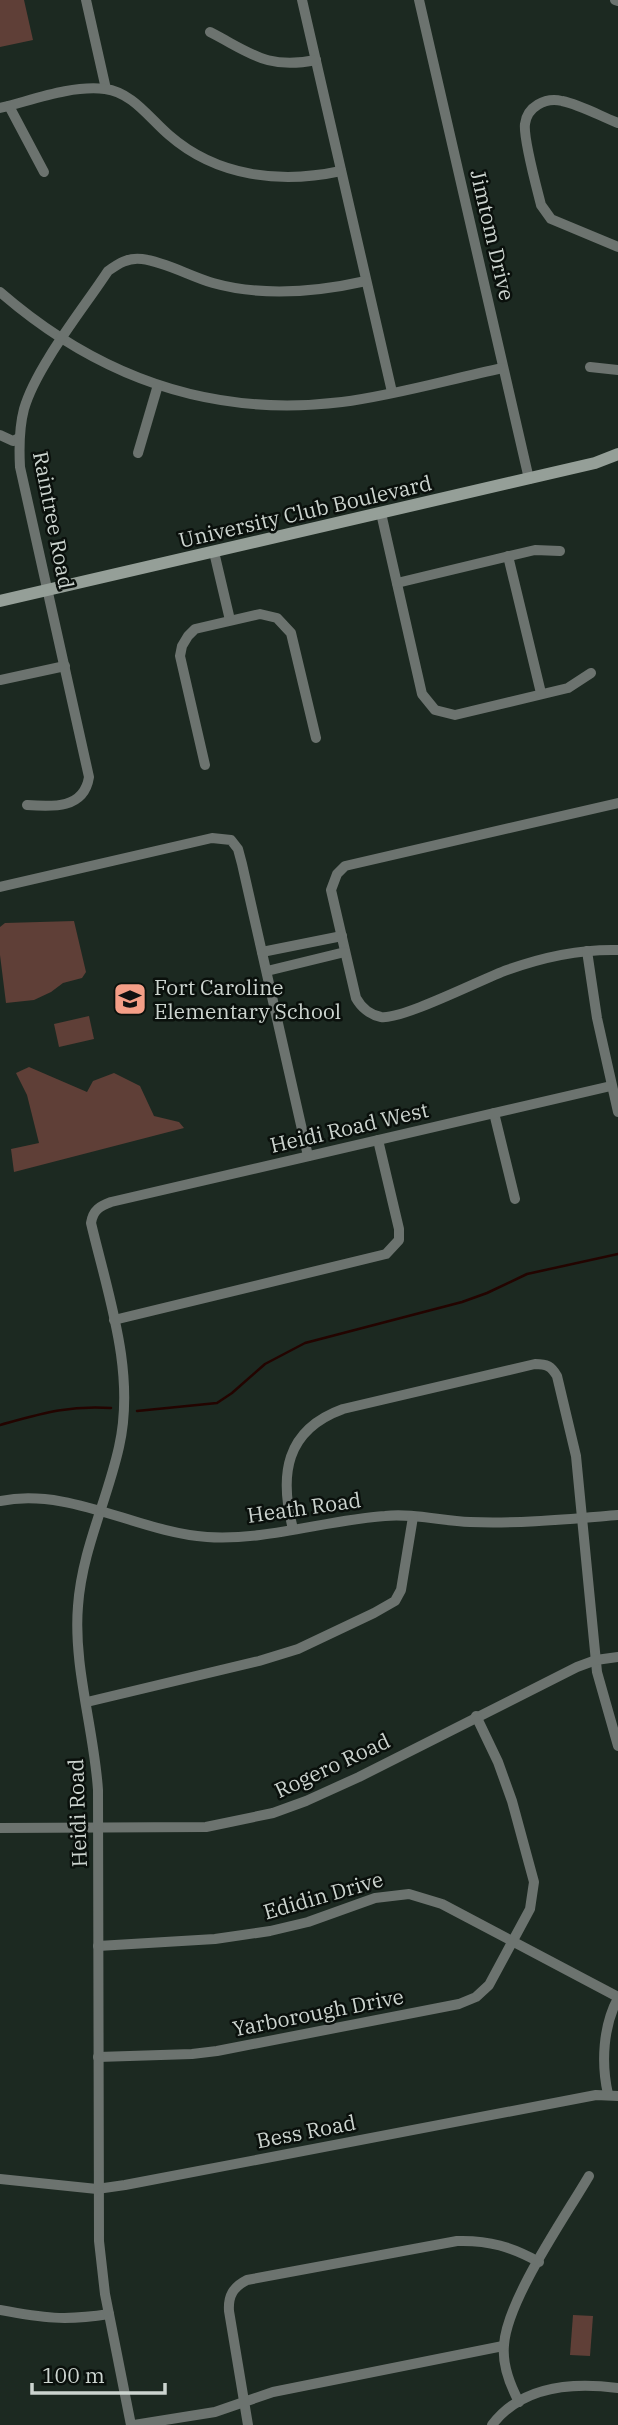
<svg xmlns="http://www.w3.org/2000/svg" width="618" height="2425" font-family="'IBM Plex Serif',serif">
	<rect width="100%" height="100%" fill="#1c2921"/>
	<g fill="#5f3f37">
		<path d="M 0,0 L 24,0 L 33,40 L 0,47 Z"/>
		<path d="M 74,921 L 86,972 L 82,978 L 63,983 L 51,992 L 34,1000 L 6,1003 L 0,955 L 0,927 L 5,923 Z"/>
		<path d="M 89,1016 L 94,1039 L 59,1047 L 54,1024 Z"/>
		<path d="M 29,1067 L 87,1092 L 93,1081 L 114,1073 L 140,1086 L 154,1116 L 179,1122 L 184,1128 L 14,1172 L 11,1149 L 39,1143 L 27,1095 L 16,1073 Z"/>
		<path d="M 573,2315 L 593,2316 L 590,2356 L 570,2355 Z"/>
	</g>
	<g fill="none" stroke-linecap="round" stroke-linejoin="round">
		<g stroke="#230400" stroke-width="2.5">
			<path d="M 137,1411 L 217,1403 L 232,1393 L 265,1364 L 305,1343 L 462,1302 L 487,1293 L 527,1274 L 618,1254"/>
			<path d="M 0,1425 C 40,1414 68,1405 111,1408"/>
		</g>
		<g stroke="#6c736f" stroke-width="10">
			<path d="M 86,0 L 106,89"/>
			<path d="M 302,0 L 392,392"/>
			<path d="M 419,0 L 529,479"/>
			<path d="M 615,0 L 618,1"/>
			<path d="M 210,32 C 251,53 267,70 316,60"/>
			<path d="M 9,106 L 44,172"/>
			<path d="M 0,108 C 33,100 71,85 105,89 C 132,92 150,119 169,135 C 217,177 281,184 341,171"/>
			<path d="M 618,123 C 600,116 581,105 562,101 C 545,97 527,107 525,124 C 523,138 537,189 541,205 L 551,219 L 618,247"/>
			<path d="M 0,292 C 99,378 211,418 342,402 C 397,395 450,379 503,368"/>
			<path d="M 590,367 L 618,370"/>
			<path d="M 0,435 L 13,441 L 19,438"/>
			<path d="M 138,453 L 158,385"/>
			<path d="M 381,513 L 422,694 L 435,710 L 455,715 L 568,688 L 591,673"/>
			<path d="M 214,552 L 230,620"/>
			<path d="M 508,556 L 541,693"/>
			<path d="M 397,583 L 535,550 L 560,551"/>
			<path d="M 0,680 L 65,666"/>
			<path d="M 205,765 L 180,656 L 182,646 L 188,636 L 195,629 L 260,614 L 277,618 L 291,633 L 316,738"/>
			<path d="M 618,803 L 345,866 L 337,874 L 331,890 L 356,998 C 361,1007 370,1015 381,1017 C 402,1020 482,979 507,970 C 543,957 580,949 618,950"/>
			<path d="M 27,805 C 53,807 84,809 89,777 L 20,467 C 19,448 19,428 24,409 C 36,367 83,309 108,271 C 118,264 128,257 142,259 C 166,262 189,276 213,283 C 263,297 317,292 366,281"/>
			<path d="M 0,887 L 212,838 L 231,840 L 238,849 L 242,864 L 308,1156"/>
			<path d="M 587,951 L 597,1018 L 618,1112"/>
			<path d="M 262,952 L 342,936"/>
			<path d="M 267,971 L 345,952"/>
			<path d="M 494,1113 L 515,1199"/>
			<path d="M 114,1320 L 386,1254 L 399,1240 L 399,1229 L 378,1140"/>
			<path d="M 0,1501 C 71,1487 137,1532 207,1537 C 266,1541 326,1520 385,1516 C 413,1513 442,1521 470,1522 C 519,1524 569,1519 618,1515"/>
			<path d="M 293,1529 C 279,1475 285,1430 343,1409 L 535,1364 C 547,1364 551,1366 557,1376 L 576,1456 L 597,1672 L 618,1746"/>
			<path d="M 87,1702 L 259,1661 L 298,1649 L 374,1613 L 395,1601 L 401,1590 L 413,1517"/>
			<path d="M 0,1828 L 206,1827 L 273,1813 L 306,1801 L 359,1777 L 577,1667 L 596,1660 L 618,1657"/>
			<path d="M 98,1946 L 215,1939 L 270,1931 L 308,1922 L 375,1898 L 409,1894 L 442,1904 L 618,1997"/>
			<path d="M 98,2057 L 192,2054 L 217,2051 L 459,2004 L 476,1997 L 489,1985 L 530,1909 L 534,1882 L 512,1801 L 498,1762 L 476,1716"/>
			<path d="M 608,2094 C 601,2063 603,2026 618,1998"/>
			<path d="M 0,2179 L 97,2189 L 125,2185 L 596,2095 L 618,2096"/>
			<path d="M 0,2310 C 43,2318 65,2321 109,2314"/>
			<path d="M 519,2402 C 510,2385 502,2365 504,2345 C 507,2300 565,2217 589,2176"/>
			<path d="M 131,2425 L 105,2294 L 99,2241 L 98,1790 C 94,1729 73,1666 78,1606 C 82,1550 107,1501 119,1447 C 136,1373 108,1295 91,1223 C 93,1210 100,1206 111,1202 L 611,1086"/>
			<path d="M 134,2425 L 215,2412 L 273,2392 L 503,2346"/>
			<path d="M 248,2425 L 229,2311 C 228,2296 233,2287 247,2280 L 457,2241 C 489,2240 512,2247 539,2262"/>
			<path d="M 492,2425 C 522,2385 573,2382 618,2388"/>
		</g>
		<path stroke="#959f98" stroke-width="12" d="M 0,601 L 595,463 L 618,454"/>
	</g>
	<defs>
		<symbol id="school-square" viewBox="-11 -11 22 22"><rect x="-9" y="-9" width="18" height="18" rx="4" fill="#f49e87" stroke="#0a100c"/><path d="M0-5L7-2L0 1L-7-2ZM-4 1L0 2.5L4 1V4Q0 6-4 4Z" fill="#111"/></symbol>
	</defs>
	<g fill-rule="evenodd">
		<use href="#school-square" x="111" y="980" width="38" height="38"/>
	</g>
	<g text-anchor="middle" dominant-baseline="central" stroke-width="5" stroke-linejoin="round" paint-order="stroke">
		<g font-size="21" fill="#ccd4cf" stroke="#0a100c">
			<text transform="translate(493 235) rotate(77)">Jimtom Drive</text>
			<text transform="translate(305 511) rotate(-13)">University Club Boulevard</text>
			<text transform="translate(54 520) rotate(79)">Raintree Road</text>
			<text transform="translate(349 1127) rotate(-13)">Heidi Road West</text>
			<text transform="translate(304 1507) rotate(-8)">Heath Road</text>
			<text transform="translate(332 1765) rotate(-25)">Rogero Road</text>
			<text transform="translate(77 1813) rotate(-92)">Heidi Road</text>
			<text transform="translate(323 1895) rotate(-16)">Edidin Drive</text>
			<text transform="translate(318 2012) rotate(-11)">Yarborough Drive</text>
			<text transform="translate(306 2131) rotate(-11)">Bess Road</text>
		</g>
		<g font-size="21" fill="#ccd4cf" stroke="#0a100c" text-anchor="start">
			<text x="154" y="987">Fort Caroline<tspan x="154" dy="24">Elementary School</tspan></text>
		</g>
	</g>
	<path d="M32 2383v10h133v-10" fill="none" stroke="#ccd4cf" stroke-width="3.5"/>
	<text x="42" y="2383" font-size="21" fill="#ccd4cf" stroke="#0a100c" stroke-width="5" paint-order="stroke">100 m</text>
</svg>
